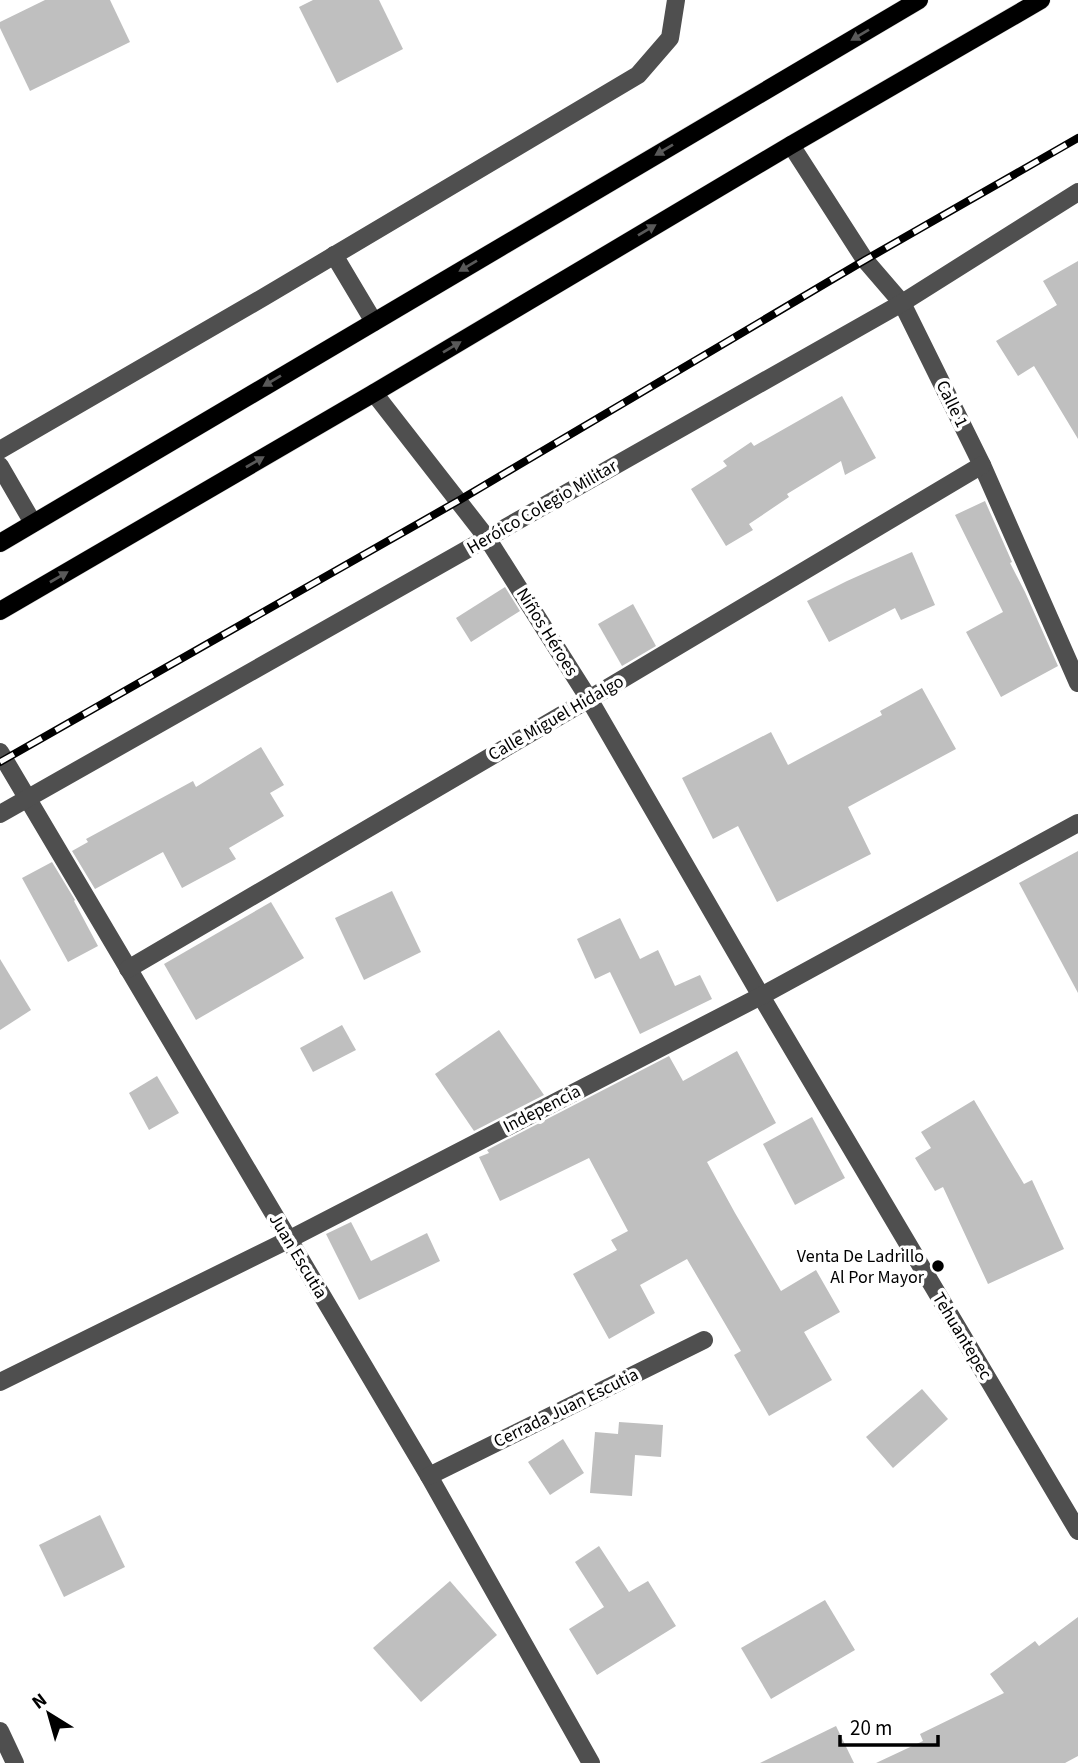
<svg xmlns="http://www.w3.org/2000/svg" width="1078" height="1763" font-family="'Source Sans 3',sans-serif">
	<rect width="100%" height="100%" fill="#fff"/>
	<g fill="#bfbfbf">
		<path d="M 45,0 L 110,0 L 130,42 L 30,91 L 0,28 L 0,22 Z"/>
		<path d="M 313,0 L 379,0 L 403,49 L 337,83 L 299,7 Z"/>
		<path d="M 1078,261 L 1078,439 L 1034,366 L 1018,376 L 996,341 L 1057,305 L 1043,281 Z"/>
		<path d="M 842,396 L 876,458 L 845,475 L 841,461 L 787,494 L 789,497 L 749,524 L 753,530 L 726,546 L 691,489 L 727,466 L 723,461 L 751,442 L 754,446 Z"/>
		<path d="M 985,501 L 1012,562 L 1010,563 L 1025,592 L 1058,666 L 1001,697 L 966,632 L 1003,612 L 955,515 Z"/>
		<path d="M 912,552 L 935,605 L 901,620 L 895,608 L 829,642 L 807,601 L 847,581 Z"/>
		<path d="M 505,587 L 520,611 L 471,642 L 456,618 Z"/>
		<path d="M 633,604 L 656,646 L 622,666 L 598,624 Z"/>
		<path d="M 922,688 L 956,749 L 848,807 L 871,854 L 777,902 L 738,826 L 713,839 L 682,778 L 771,732 L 788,765 L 882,715 L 880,711 Z"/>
		<path d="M 261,747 L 284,785 L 270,793 L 284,816 L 229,848 L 236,859 L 182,888 L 163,852 L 95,889 L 72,851 L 88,842 L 86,839 L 193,781 L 196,787 Z"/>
		<path d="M 1078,851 L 1078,993 L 1019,883 Z"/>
		<path d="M 52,862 L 75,900 L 74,901 L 98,946 L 68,962 L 22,878 Z"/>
		<path d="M 392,891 L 421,952 L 364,980 L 335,918 Z"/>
		<path d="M 271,902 L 304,958 L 196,1020 L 164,964 Z"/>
		<path d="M 620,918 L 640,959 L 658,950 L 675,986 L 700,975 L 712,999 L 640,1034 L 610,972 L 595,979 L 577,939 Z"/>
		<path d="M 0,959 L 31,1010 L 0,1030 Z"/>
		<path d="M 342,1025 L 356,1050 L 313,1072 L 300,1048 Z"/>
		<path d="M 499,1030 L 544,1095 L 474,1131 L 435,1074 Z"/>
		<path d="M 737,1051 L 776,1123 L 707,1162 L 735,1213 L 781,1291 L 816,1270 L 840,1312 L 804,1332 L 832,1380 L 769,1416 L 734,1355 L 741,1351 L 687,1259 L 640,1285 L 655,1313 L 609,1339 L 573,1274 L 617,1250 L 611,1240 L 628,1231 L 589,1158 L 500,1201 L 479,1157 L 489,1153 L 487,1150 L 669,1056 L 683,1081 Z"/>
		<path d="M 157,1076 L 179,1113 L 149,1130 L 129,1093 Z"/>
		<path d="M 974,1100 L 1024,1184 L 1032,1180 L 1064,1249 L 988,1284 L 943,1187 L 935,1191 L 915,1158 L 931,1148 L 921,1132 Z"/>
		<path d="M 812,1117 L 845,1178 L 795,1205 L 763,1144 Z"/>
		<path d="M 351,1222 L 371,1261 L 427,1233 L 440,1261 L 359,1300 L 326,1234 Z"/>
		<path d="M 922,1389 L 948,1419 L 893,1468 L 866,1437 Z"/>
		<path d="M 619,1422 L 663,1425 L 661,1457 L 635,1455 L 632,1496 L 590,1493 L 595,1432 L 618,1434 Z"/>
		<path d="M 563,1439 L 584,1473 L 550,1495 L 528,1462 Z"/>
		<path d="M 100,1515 L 125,1567 L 64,1597 L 39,1545 Z"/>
		<path d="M 599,1546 L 629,1592 L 648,1581 L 676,1626 L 597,1675 L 569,1629 L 604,1607 L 575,1562 Z"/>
		<path d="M 450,1581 L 497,1635 L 421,1702 L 373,1648 Z"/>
		<path d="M 825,1600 L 855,1650 L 771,1699 L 741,1648 Z"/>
		<path d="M 1078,1617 L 1078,1756 L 1065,1763 L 876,1763 L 923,1741 L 920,1734 L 1004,1693 L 990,1674 L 1035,1641 L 1039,1646 Z"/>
		<path d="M 836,1726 L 854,1763 L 760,1763 Z"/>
	</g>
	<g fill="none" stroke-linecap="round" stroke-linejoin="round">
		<defs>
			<g id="major">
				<path d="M 0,543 L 919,0"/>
				<path d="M 0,611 L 374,393 L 791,145 L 1041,0"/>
			</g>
		</defs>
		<use href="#major" stroke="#dbdbdb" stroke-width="19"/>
		<g stroke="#4f4f4f" stroke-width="18">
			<path d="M 791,145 L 865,260 L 902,303 L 982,465 L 1078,683"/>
			<path d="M 334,255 L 374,322"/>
			<path d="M 374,393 L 487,538 L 589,699 L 761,996 L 1078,1531"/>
			<path d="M 0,450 L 264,297 L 638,75 L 670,38 L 676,0"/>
			<path d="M 0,466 L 33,523"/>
			<path d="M 0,752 L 429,1476 L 591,1763"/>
			<path d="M 0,814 L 902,303 L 1078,192"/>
			<path d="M 128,969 L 589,699 L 982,465"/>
			<path d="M 0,1382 L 288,1240 L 761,996 L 1078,823"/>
			<path d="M 429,1476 L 704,1340"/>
			<path d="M 0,1731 L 15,1763"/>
		</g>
		<use href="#major" stroke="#000" stroke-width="18"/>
		<defs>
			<path id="rail" d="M 0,762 L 458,501 L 865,260 L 1078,138"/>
		</defs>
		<use href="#rail" stroke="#000" stroke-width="8"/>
		<use href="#rail" stroke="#fff" stroke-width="5" stroke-dasharray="16" stroke-linecap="butt"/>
	</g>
	<defs><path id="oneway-solid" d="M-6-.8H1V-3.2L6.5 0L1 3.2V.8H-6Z" transform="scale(1.75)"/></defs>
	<g fill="#595959">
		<use href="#oneway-solid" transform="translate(860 35) rotate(149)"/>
		<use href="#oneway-solid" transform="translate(664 150) rotate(149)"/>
		<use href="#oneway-solid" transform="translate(647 230) rotate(-31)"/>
		<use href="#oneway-solid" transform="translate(468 266) rotate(149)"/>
		<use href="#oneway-solid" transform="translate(452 347) rotate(-31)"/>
		<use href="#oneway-solid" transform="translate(272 381) rotate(149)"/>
		<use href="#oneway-solid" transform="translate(255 462) rotate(-30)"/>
		<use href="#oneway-solid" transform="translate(59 577) rotate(-30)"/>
	</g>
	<circle fill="#000" stroke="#fff" stroke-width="2.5" cx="938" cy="1266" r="7"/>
	<g text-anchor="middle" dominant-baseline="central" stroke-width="7" stroke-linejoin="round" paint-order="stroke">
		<g font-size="18" fill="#000" stroke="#fff">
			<text transform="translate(952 404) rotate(64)">Calle 1</text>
			<text transform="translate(542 507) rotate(-30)">Heróico Colegio Militar</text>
			<text transform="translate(547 632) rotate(58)">Niños Héroes</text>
			<text transform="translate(556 718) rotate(-30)">Calle Miguel Hidalgo</text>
			<text transform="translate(542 1109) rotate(-27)">Indepencia</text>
			<text transform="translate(298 1256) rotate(59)">Juan Escutia</text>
			<text transform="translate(962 1336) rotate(59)">Tehuantepec</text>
			<text transform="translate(566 1408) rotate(-26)">Cerrada Juan Escutia</text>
		</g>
		<g font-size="18" fill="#000" stroke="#fff" text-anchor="end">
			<text x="924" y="1256">Venta De Ladrillo<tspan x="924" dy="21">Al Por Mayor</tspan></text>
		</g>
	</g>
	<g transform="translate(49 1714) rotate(323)" stroke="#ffffff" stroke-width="5" paint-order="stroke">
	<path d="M0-5L12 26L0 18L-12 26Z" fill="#000000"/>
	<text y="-10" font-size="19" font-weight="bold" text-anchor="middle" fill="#000000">N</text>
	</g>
	<path d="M840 1735v10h98v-10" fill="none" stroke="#000000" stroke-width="3.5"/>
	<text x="850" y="1735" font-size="21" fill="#000000" stroke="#ffffff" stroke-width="5" paint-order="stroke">20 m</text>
</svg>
